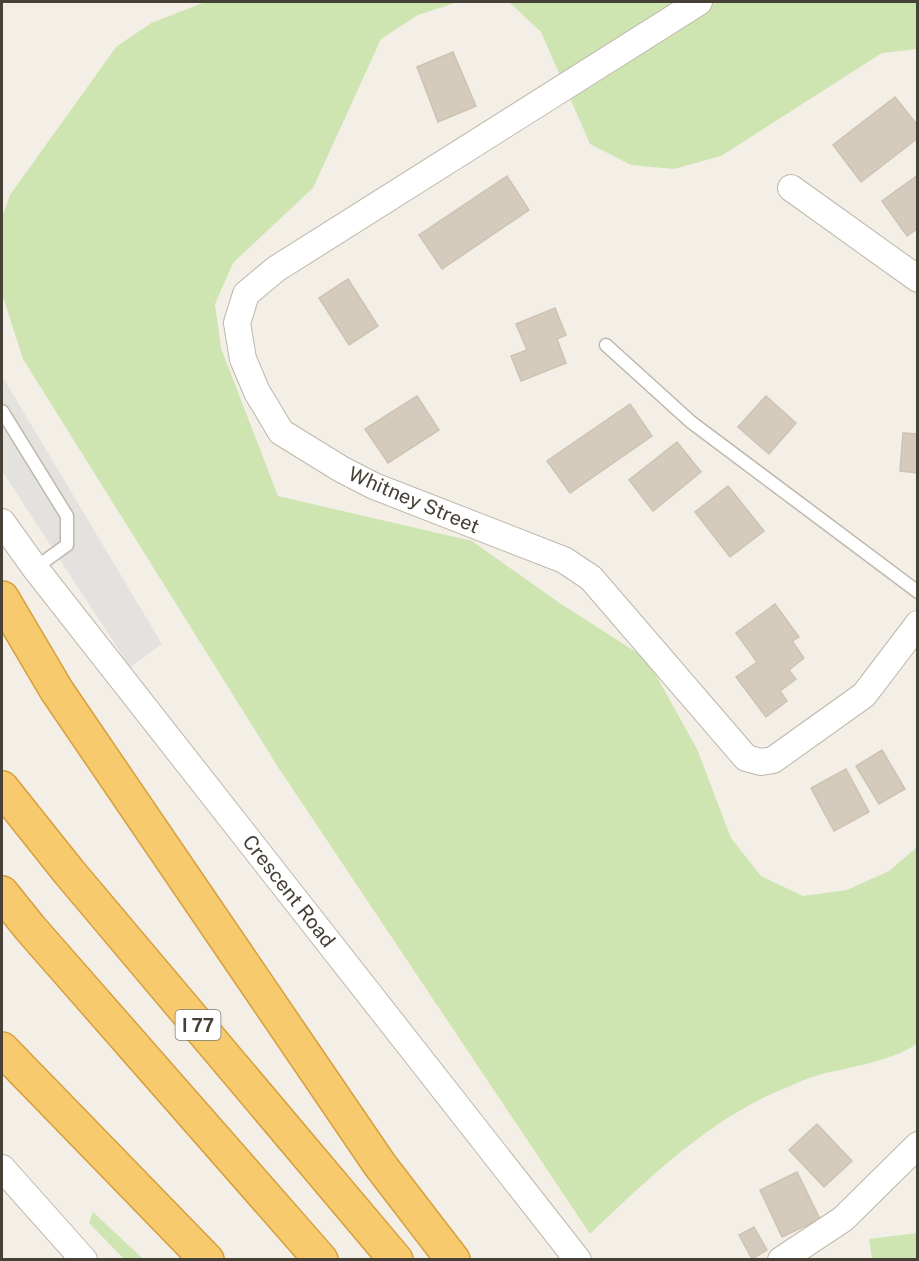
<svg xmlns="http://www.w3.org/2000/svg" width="919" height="1261" font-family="'Public Sans',sans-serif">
	<rect width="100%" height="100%" fill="#f3efe7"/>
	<g fill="#cee5b2">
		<path d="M 205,2 L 458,2 L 418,15 L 381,39 L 313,188 L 233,263 L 215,304 L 221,348 L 278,496 L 472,541 L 561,604 L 647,659 L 697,749 L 731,838 L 761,876 L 803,896 L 847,890 L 889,871 L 917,847 L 917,1044 C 890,1061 857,1066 826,1073 C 812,1076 797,1083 783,1089 C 708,1120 648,1179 590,1234 L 278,767 L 23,359 L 2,294 L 2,217 L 10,195 L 116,47 L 151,23 Z"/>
		<path d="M 509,2 L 917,2 L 917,49 L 882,53 L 721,156 L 674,169 L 631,165 L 590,144 L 541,32 Z"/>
		<path d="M 93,1212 L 143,1259 L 124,1259 L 89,1223 Z"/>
		<path d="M 917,1233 L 917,1259 L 872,1259 L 869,1239 Z"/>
	</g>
	<path fill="#e4e2df" d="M 2,376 L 162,644 L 130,667 L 2,471 Z"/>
	<g fill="#d4cbbd" stroke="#cec3b1" stroke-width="1.5">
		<path d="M 453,52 L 476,106 L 438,122 L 417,67 Z"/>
		<path d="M 895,97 L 918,126 L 918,138 L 861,182 L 833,145 Z"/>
		<path d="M 918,175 L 918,228 L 907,236 L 882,201 Z"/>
		<path d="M 507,176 L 529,210 L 442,269 L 419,235 Z"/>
		<path d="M 348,279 L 378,326 L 349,345 L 319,298 Z"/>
		<path d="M 555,308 L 566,335 L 557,339 L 566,363 L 521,381 L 511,356 L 527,350 L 516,324 Z"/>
		<path d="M 417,396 L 439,430 L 388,463 L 365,429 Z"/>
		<path d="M 766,396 L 796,423 L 769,454 L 738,427 Z"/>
		<path d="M 630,404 L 652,436 L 570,493 L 547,461 Z"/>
		<path d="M 903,433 L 918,434 L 918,473 L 900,471 Z"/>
		<path d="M 677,442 L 701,472 L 653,511 L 629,480 Z"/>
		<path d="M 728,486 L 764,531 L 730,557 L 695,512 Z"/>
		<path d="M 775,604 L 799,637 L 792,641 L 804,658 L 789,670 L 796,679 L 780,691 L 787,701 L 766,717 L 736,677 L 757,662 L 736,633 Z"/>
		<path d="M 882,750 L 905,789 L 879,804 L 856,766 Z"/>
		<path d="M 846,769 L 869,812 L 834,831 L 811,788 Z"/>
		<path d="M 817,1124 L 852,1161 L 824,1187 L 789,1150 Z"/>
		<path d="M 797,1172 L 820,1219 L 782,1237 L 760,1190 Z"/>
		<path d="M 754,1227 L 767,1250 L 752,1259 L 739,1235 Z"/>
	</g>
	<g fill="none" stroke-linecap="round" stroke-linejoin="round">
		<defs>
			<g id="lane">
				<path d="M 606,345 L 691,422 L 918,592"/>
				<path d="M 2,411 L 67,516 L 67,545 L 35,568"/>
			</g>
			<g id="street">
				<path d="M 699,2 L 276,269 L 246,294 L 237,323 L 243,359 L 257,392 L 281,432 L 341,469 L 374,486 L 564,560 L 591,578 L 746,758 L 761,762 L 773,760 L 864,695 L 918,624"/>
				<path d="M 791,188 L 918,279"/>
				<path d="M 2,522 L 35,568 L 578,1260"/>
				<path d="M 2,1168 L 84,1260"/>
				<path d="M 781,1260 L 843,1219 L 918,1145"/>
			</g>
			<g id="highway">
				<path d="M 2,598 L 57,691 L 380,1165 L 453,1260"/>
				<path d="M 2,788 L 69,872 L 396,1260"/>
				<path d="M 2,893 L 30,928 L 321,1260"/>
				<path d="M 2,1049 L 207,1260"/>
			</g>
		</defs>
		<use href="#lane" stroke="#beb7aa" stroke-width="15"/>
		<use href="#street" stroke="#beb7aa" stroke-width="28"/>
		<use href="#highway" stroke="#d69f3e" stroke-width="36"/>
		<use href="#lane" stroke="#fff" stroke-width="12"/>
		<use href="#street" stroke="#fff" stroke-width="26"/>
		<use href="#highway" stroke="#f7ca6e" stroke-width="33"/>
	</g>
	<g text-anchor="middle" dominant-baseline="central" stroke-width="4.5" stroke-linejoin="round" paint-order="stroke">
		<rect fill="#fff" stroke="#7e7972" stroke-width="1.5" x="175.5" y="1010" width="45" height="30" rx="4.5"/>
		<g font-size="18" font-weight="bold" fill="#464036">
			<text x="198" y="1025">I 77</text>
		</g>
		<g font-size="20" fill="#464036" stroke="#fff">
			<text transform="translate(414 500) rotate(23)">Whitney Street</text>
			<text transform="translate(289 891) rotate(52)">Crescent Road</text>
		</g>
	</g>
	<rect width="919" height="1261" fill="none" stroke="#464036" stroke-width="6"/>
</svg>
